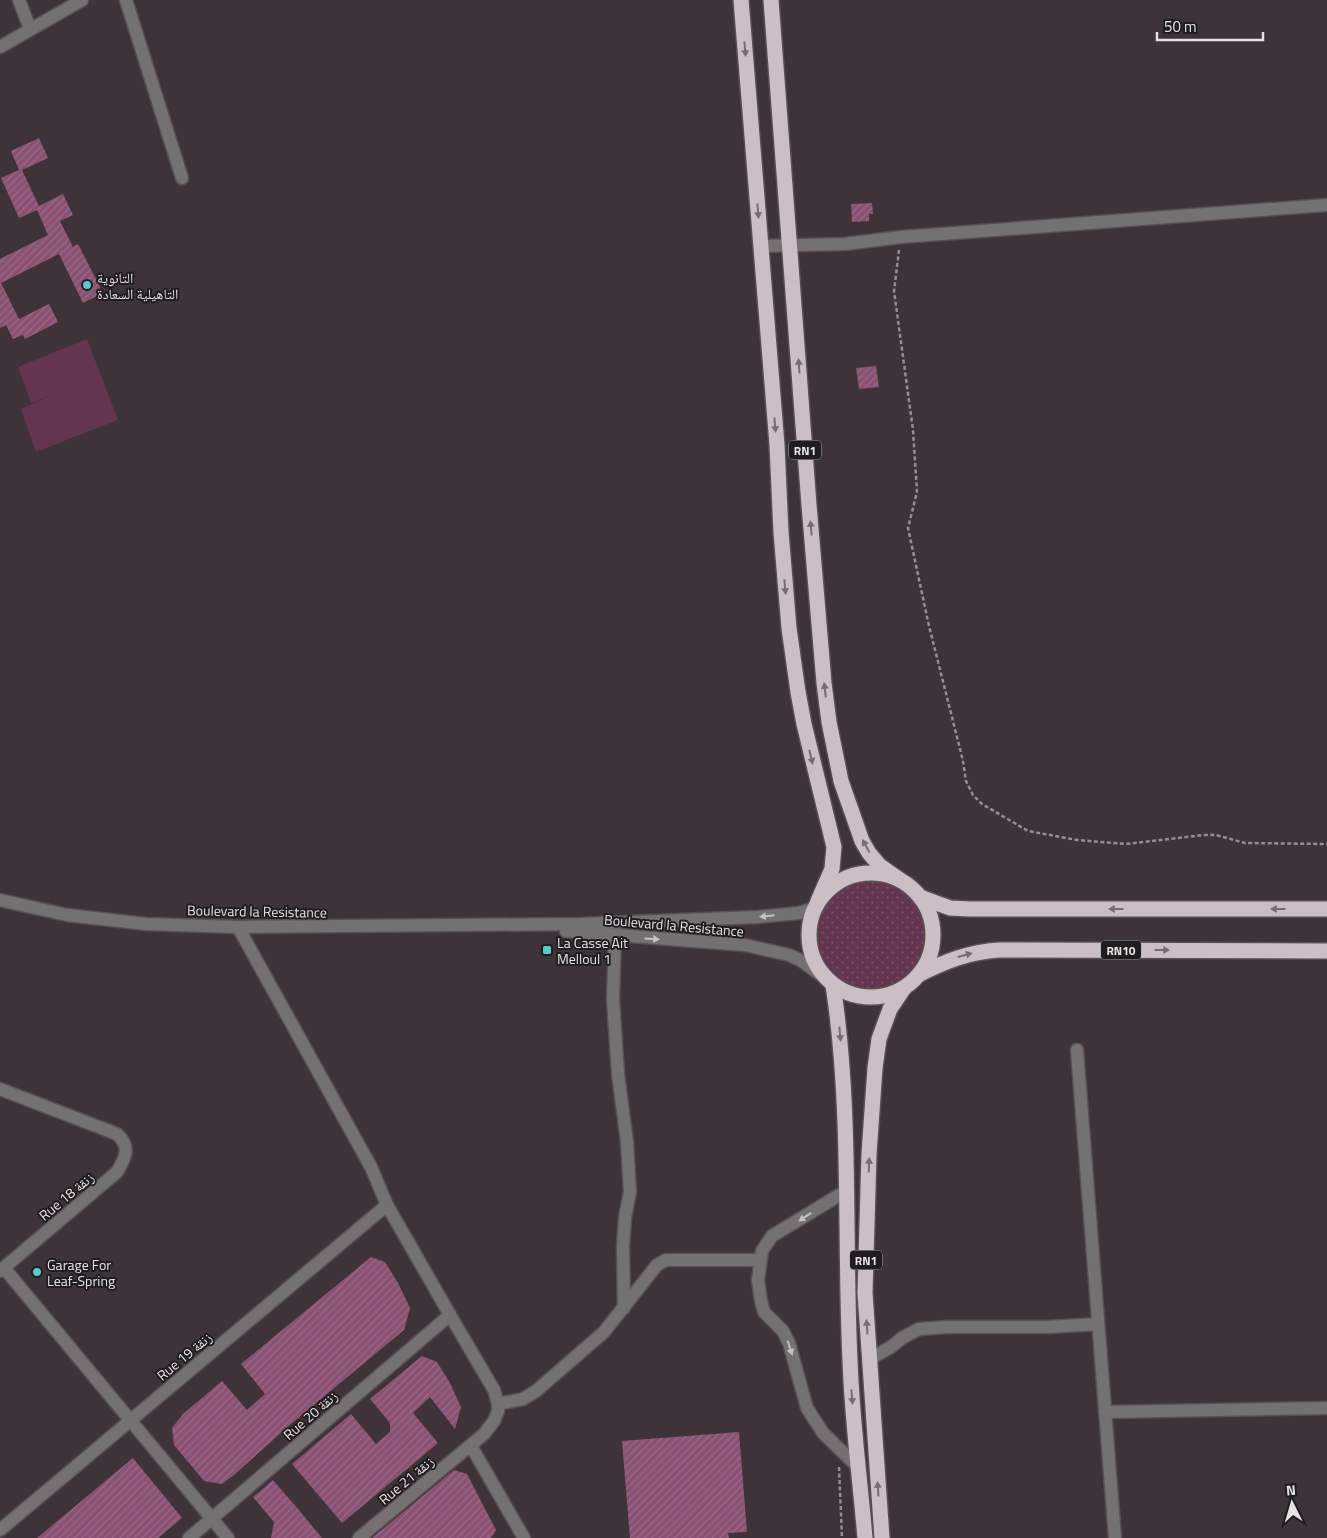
<svg xmlns="http://www.w3.org/2000/svg" width="1327" height="1538" font-family="'Titillium Web','Noto Naskh Arabic',sans-serif">
	<defs>
		<pattern id="grass-dots" width="8" height="8" patternUnits="userSpaceOnUse" patternTransform="scale(1.25)"><rect width="8" height="8" fill="#643550"/><path d="M2 2h.1M6 6h.1" fill="none" stroke="#7a5269" stroke-width="1.8" stroke-linecap="round"/></pattern>
		<pattern id="building-hatch" width="6" height="6" patternUnits="userSpaceOnUse" patternTransform="scale(1.25)"><rect width="6" height="6" fill="#8a5172"/><path d="M-1 1l2-2M0 6l6-6M5 7l2-2" fill="none" stroke="#9a6a86"/></pattern>
	</defs>
	<rect width="100%" height="100%" fill="#3d3338"/>
	<circle fill="url(#grass-dots)" cx="871" cy="935" r="54"/>
	<path fill="#643550" d="M 87,339 L 118,420 L 36,452 L 21,409 L 52,395 L 31,403 L 18,367 Z"/>
	<g fill="url(#building-hatch)">
		<path d="M 39,138 L 48,158 L 22,170 L 39,206 L 63,194 L 73,215 L 60,221 L 73,247 L 78,244 L 103,293 L 83,303 L 59,254 L 1,283 L 19,319 L 49,304 L 58,322 L 25,339 L 23,335 L 13,339 L 6,325 L 0,328 L 0,259 L 48,235 L 37,210 L 19,218 L 1,178 L 19,170 L 11,151 Z"/>
		<path d="M 872,203 L 873,214 L 869,214 L 869,221 L 852,222 L 851,204 Z"/>
		<path d="M 876,366 L 879,387 L 859,389 L 856,368 Z"/>
		<path d="M 371,1257 L 385,1262 L 398,1283 L 410,1308 L 404,1330 L 291,1424 L 234,1475 L 222,1484 L 204,1481 L 174,1445 L 172,1428 L 183,1414 L 222,1381 L 247,1410 L 265,1394 L 241,1364 Z"/>
		<path d="M 422,1356 L 437,1362 L 450,1383 L 461,1407 L 455,1429 L 430,1397 L 413,1413 L 438,1443 L 342,1523 L 292,1464 L 351,1414 L 376,1444 L 390,1432 L 390,1423 L 370,1399 Z"/>
		<path d="M 739,1432 L 747,1532 L 728,1533 L 729,1538 L 630,1538 L 622,1441 Z"/>
		<path d="M 133,1458 L 182,1518 L 158,1538 L 37,1538 Z"/>
		<path d="M 454,1470 L 467,1474 L 496,1530 L 491,1538 L 372,1538 Z"/>
		<path d="M 273,1480 L 298,1509 L 322,1538 L 271,1538 L 274,1522 L 253,1497 Z"/>
	</g>
	<g fill="none" stroke-linecap="round" stroke-linejoin="round">
		<defs>
			<g id="minor">
				<path d="M 19,0 L 30,29"/>
				<path d="M 126,0 L 182,178"/>
				<path d="M 0,47 L 82,0"/>
				<path d="M 761,246 L 845,244 L 901,237 L 1327,205"/>
				<path d="M 0,900 L 67,915 L 146,924 L 238,927 L 581,924 L 757,917 L 799,913 L 815,908"/>
				<path d="M 238,927 L 371,1167 L 387,1205 L 450,1315 L 494,1390 L 498,1404 L 498,1411 L 494,1421 L 484,1434 L 359,1538"/>
				<path d="M 566,931 L 745,945 L 789,955 L 800,960 L 824,977"/>
				<path d="M 615,936 L 613,999 L 618,1074 L 627,1142 L 630,1192 L 625,1217 L 623,1247 L 624,1308"/>
				<path d="M 1077,1050 L 1115,1538"/>
				<path d="M 0,1089 L 117,1134 C 131,1147 126,1157 117,1172 L 0,1271"/>
				<path d="M 846,1191 L 772,1236 L 762,1251 L 758,1280 L 761,1301 L 764,1312 L 783,1331 L 789,1343 L 807,1408 L 823,1433 L 858,1467"/>
				<path d="M 4,1268 L 228,1538"/>
				<path d="M 870,1359 L 891,1347 L 902,1338 L 919,1329 L 947,1327 L 1047,1327 L 1098,1324"/>
				<path d="M 498,1404 L 523,1399 L 536,1391 L 604,1332 L 657,1265 L 666,1260 L 760,1260"/>
				<path d="M 1105,1412 L 1327,1408"/>
				<path d="M 471,1446 L 524,1538"/>
				<path d="M 0,1530 L 387,1205"/>
				<path d="M 189,1538 L 450,1315"/>
			</g>
			<g id="highway">
				<path d="M 741,0 L 777,445 L 781,532 L 789,628 L 798,692 L 804,724 L 834,847 L 832,869 L 818,901"/>
				<path d="M 771,0 L 809,505 L 824,683 L 829,722 L 841,781 L 862,841 L 869,853 L 880,866 L 900,880"/>
				<circle cx="871" cy="935" r="62"/>
				<path d="M 920,897 L 950,908 L 970,909 L 1327,909"/>
				<path d="M 920,974 C 946,961 969,952 999,950 L 1327,951"/>
				<path d="M 833,985 C 852,1109 844,1236 850,1360 C 852,1420 860,1479 865,1538"/>
				<path d="M 882,1538 L 865,1293 L 869,1154 L 875,1068 L 879,1039 L 890,1009 L 904,988"/>
			</g>
		</defs>
		<use href="#minor" stroke="#584f54" stroke-width="15"/>
		<use href="#highway" stroke="#584f54" stroke-width="18"/>
		<g stroke="#968e92" stroke-width="2.5" stroke-dasharray="4 2.5" stroke-linecap="butt">
			<path d="M 899,250 L 894,291 L 913,430 L 917,492 L 908,528 L 929,626 L 963,761 L 966,781 L 973,795 L 982,804 L 1028,831 L 1077,840 L 1126,844 L 1203,835 L 1216,835 L 1245,843 L 1327,844"/>
			<path d="M 839,1467 L 842,1538"/>
		</g>
		<use href="#minor" stroke="#757072" stroke-width="12"/>
		<use href="#highway" stroke="#cbbec5" stroke-width="15"/>
	</g>
	<defs><path id="oneway-solid" d="M-6-.8H1V-3.2L6.5 0L1 3.2V.8H-6Z" transform="scale(1.25)"/></defs>
	<g fill="#766d72">
		<use href="#oneway-solid" transform="translate(745 49) rotate(85)"/>
		<use href="#oneway-solid" transform="translate(758 211) rotate(85)"/>
		<use href="#oneway-solid" transform="translate(799 366) rotate(-94)"/>
		<use href="#oneway-solid" transform="translate(775 425) rotate(85)"/>
		<use href="#oneway-solid" transform="translate(811 528) rotate(-95)"/>
		<use href="#oneway-solid" transform="translate(785 587) rotate(85)"/>
		<use href="#oneway-solid" transform="translate(825 690) rotate(-97)"/>
		<use href="#oneway-solid" transform="translate(811 757) rotate(76)"/>
		<use href="#oneway-solid" transform="translate(866 846) rotate(-119)"/>
		<use href="#oneway-solid" transform="translate(1116 909) rotate(180)"/>
		<use href="#oneway-solid" transform="translate(1278 909) rotate(180)"/>
		<use href="#oneway-solid" transform="translate(1162 950)"/>
		<use href="#oneway-solid" transform="translate(965 955) rotate(-15)"/>
		<use href="#oneway-solid" transform="translate(840 1034) rotate(85)"/>
		<use href="#oneway-solid" transform="translate(869 1165) rotate(-88)"/>
		<use href="#oneway-solid" transform="translate(867 1327) rotate(-94)"/>
		<use href="#oneway-solid" transform="translate(852 1397) rotate(85)"/>
		<use href="#oneway-solid" transform="translate(878 1489) rotate(-94)"/>
	</g>
	<g fill="#c6c0c2">
		<use href="#oneway-solid" transform="translate(767 916) rotate(174)"/>
		<use href="#oneway-solid" transform="translate(652 939) rotate(4)"/>
		<use href="#oneway-solid" transform="translate(805 1217) rotate(146)"/>
		<use href="#oneway-solid" transform="translate(790 1348) rotate(72)"/>
	</g>
	<g fill="#52cdcd" stroke="#211c1f" stroke-width="2">
		<circle cx="87" cy="285" r="5"/>
		<rect x="542" y="945" width="10" height="10" rx="2.5"/>
		<circle cx="37" cy="1272" r="5"/>
	</g>
	<g text-anchor="middle" dominant-baseline="central" stroke-width="4" stroke-linejoin="round" paint-order="stroke">
		<g fill="#211c1f" stroke="#aca7aa" stroke-width="1">
			<rect x="789" y="440.5" width="32" height="19" rx="4"/>
			<rect x="1101" y="940.5" width="40" height="19" rx="4"/>
			<rect x="850" y="1250.5" width="32" height="19" rx="4"/>
		</g>
		<g font-size="12" font-weight="bold" fill="#e8e2e5">
			<text x="805" y="450">RN1</text>
			<text x="1121" y="950">RN10</text>
			<text x="866" y="1260">RN1</text>
		</g>
		<g font-size="14" fill="#e8e2e5" stroke="#211c1f" text-anchor="start">
			<text x="97" y="277">التانوية<tspan x="97" dy="16">التاهيلية السعادة</tspan></text>
			<text x="557" y="942">La Casse Ait<tspan x="557" dy="16">Melloul 1</tspan></text>
			<text x="47" y="1264">Garage For<tspan x="47" dy="16">Leaf-Spring</tspan></text>
		</g>
		<g font-size="14" fill="#e8e2e5" stroke="#211c1f">
			<text transform="translate(257 911) rotate(1)">Boulevard la Resistance</text>
			<text transform="translate(674 925) rotate(5)">Boulevard la Resistance</text>
			<text transform="translate(66 1196) rotate(-40)">Rue 18 زنقة</text>
			<text transform="translate(184 1356) rotate(-40)">Rue 19 زنقة</text>
			<text transform="translate(310 1415) rotate(-41)">Rue 20 زنقة</text>
			<text transform="translate(406 1480) rotate(-40)">Rue 21 زنقة</text>
		</g>
	</g>
	<g transform="translate(1292 1503) rotate(355)" stroke="#211c1f" stroke-width="4" paint-order="stroke">
	<path d="M0-4L9 19L0 12L-9 19Z" fill="#e8e2e5"/>
	<text y="-8" font-size="14" font-weight="bold" text-anchor="middle" fill="#e8e2e5">N</text>
	</g>
	<path d="M1157 32v8h106v-8" fill="none" stroke="#e8e2e5" stroke-width="2.5"/>
	<text x="1164" y="32" font-size="15" fill="#e8e2e5" stroke="#211c1f" stroke-width="4" paint-order="stroke">50 m</text>
</svg>
